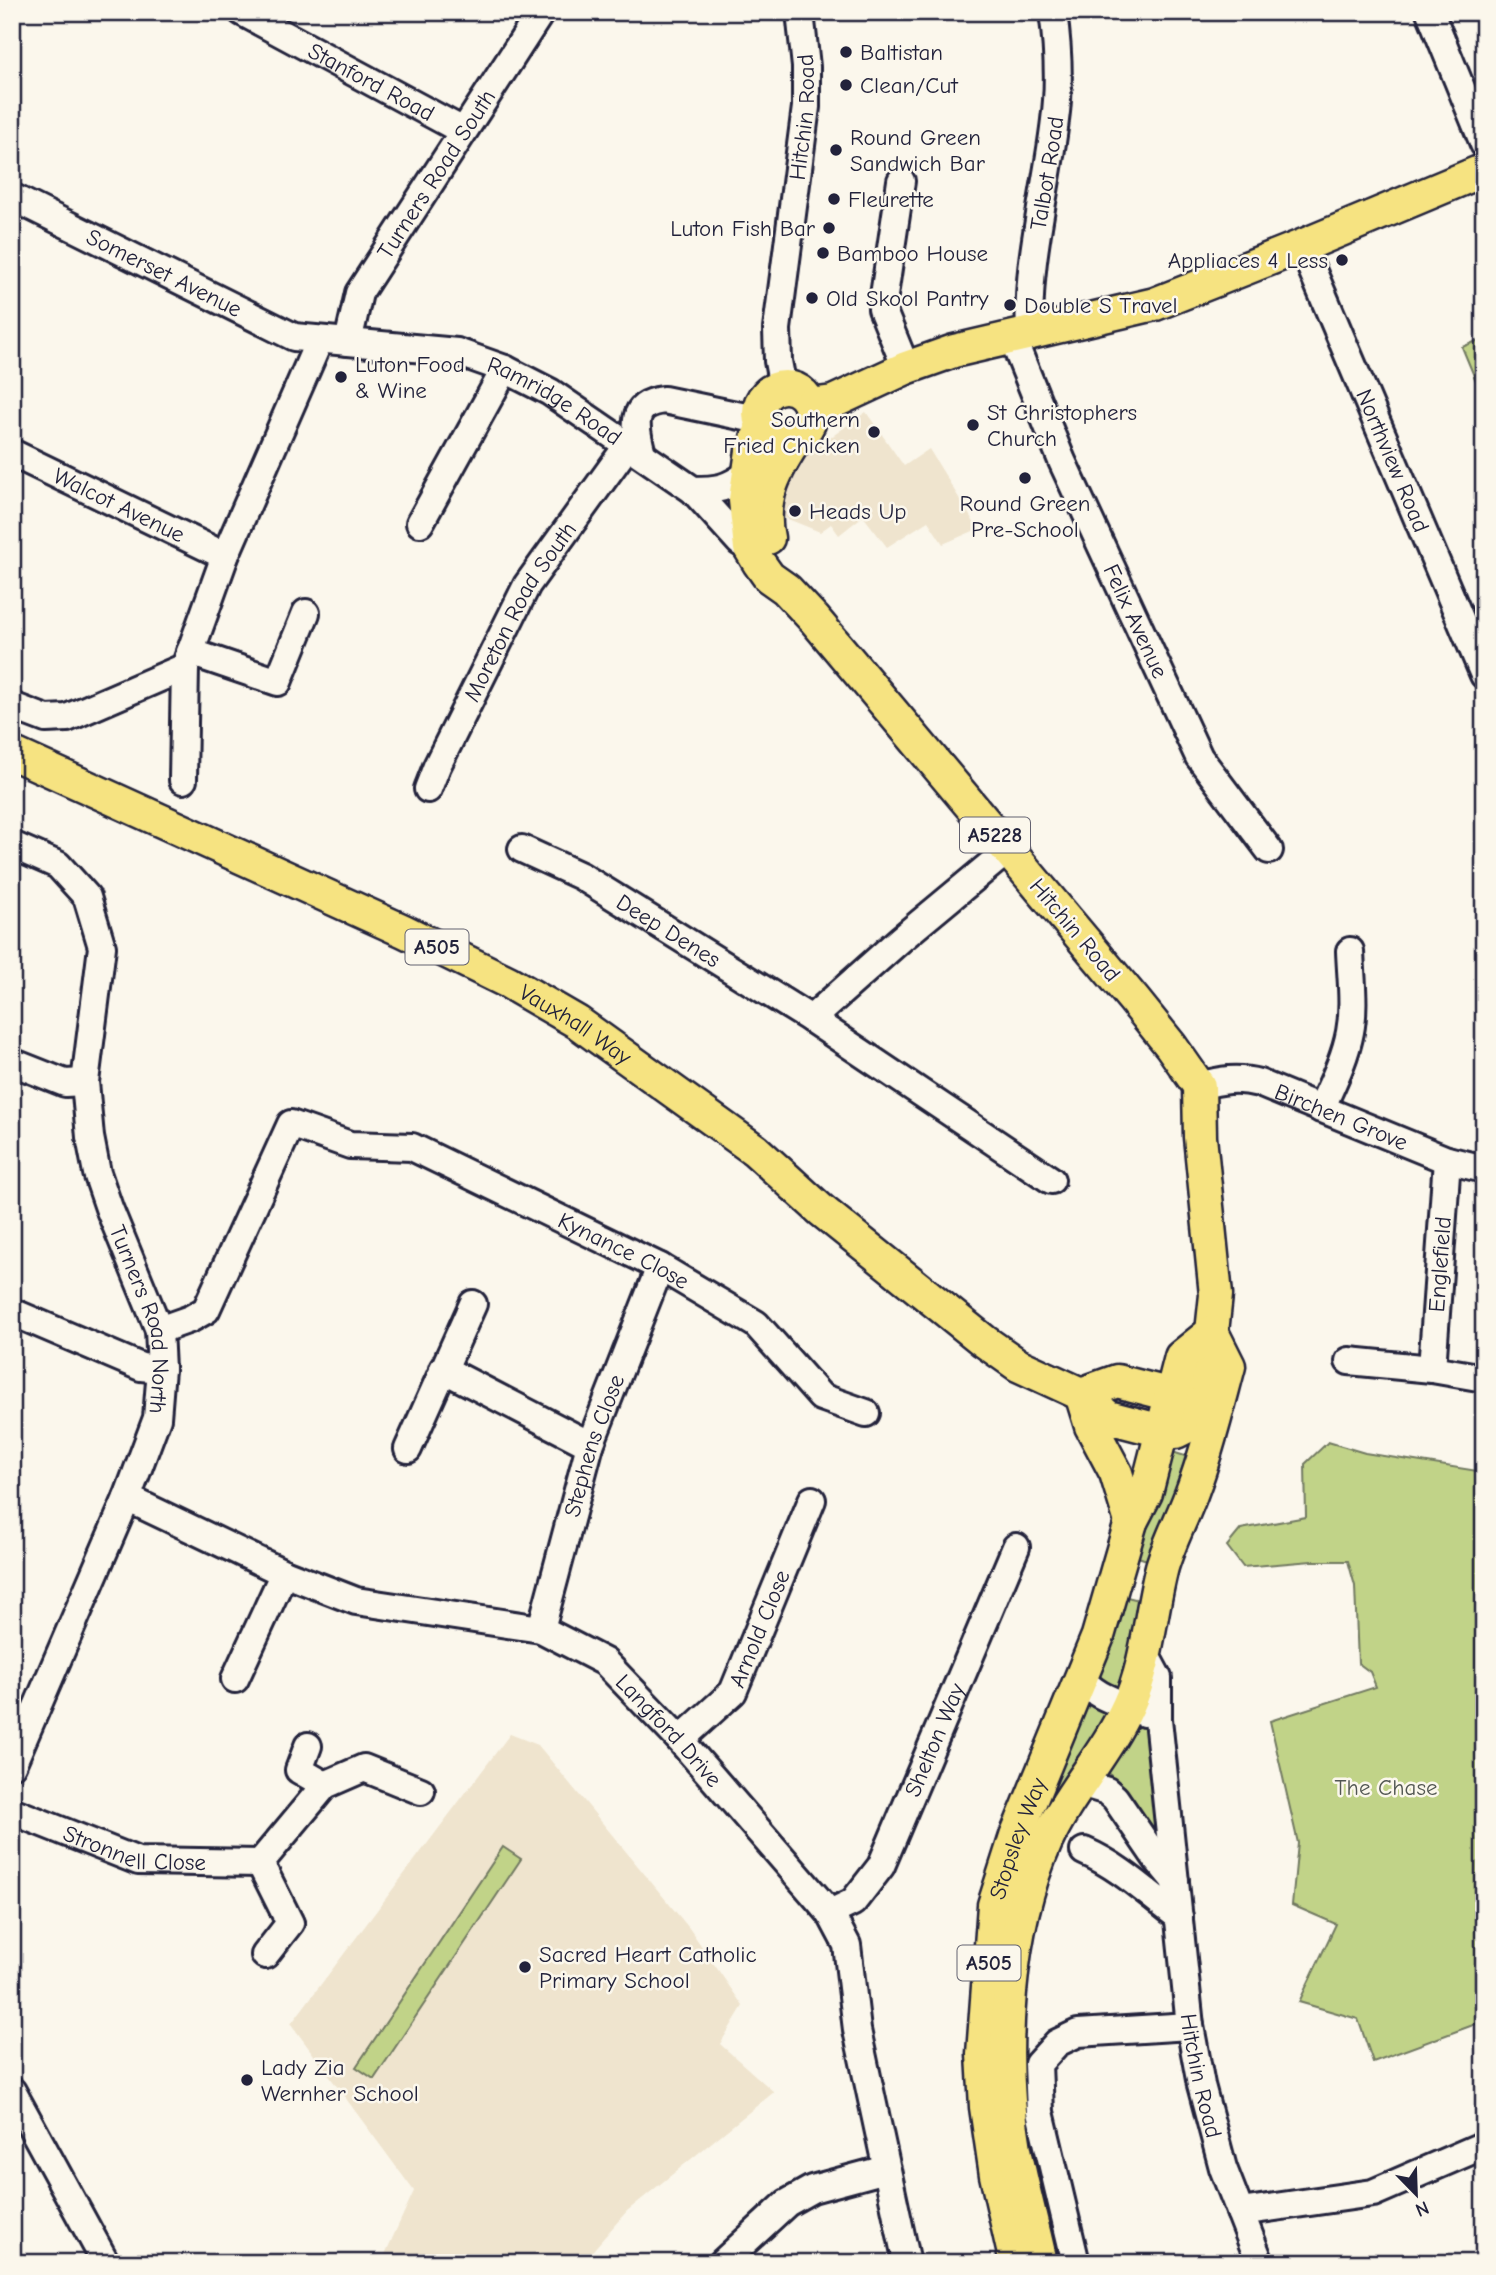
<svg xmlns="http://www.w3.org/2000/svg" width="1496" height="2275" font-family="'Comic Neue',sans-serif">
	<rect width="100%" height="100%" fill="#fbf7ec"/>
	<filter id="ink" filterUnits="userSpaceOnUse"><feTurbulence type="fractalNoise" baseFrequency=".0143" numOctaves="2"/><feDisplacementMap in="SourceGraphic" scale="14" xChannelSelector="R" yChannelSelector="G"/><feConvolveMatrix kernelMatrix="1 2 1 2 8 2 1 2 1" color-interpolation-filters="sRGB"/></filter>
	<g filter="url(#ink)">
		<g fill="#efe4ce">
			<path d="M 866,412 L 904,466 L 929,449 L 978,529 L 943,544 L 928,521 L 887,547 L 863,516 L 839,535 L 831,524 L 820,532 L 778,515 L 781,501 L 792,473 L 801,462 L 820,445 Z"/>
			<path d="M 510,1734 L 538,1745 L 689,1928 L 743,2006 L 720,2044 L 774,2092 L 627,2211 L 588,2256 L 585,2263 L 381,2263 L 414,2191 L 291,2024 Z"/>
		</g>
		<g fill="#c1d388" stroke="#727a62" stroke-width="2">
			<path d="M 1484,338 L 1484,400 L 1462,347 Z"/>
			<path d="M 1328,1442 L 1365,1453 L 1484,1472 L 1484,2021 L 1373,2062 L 1358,2019 L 1299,2002 L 1336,1924 L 1292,1905 L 1298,1843 L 1270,1721 L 1376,1687 L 1370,1672 L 1358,1663 L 1355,1586 L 1348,1561 L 1312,1561 L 1243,1567 L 1227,1546 L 1241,1529 L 1306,1517 L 1305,1464 Z"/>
			<path d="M 1166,1450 L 1188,1457 L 1153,1562 L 1138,1557 Z"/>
			<path d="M 1119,1595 L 1143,1601 L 1121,1695 L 1095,1678 Z"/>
			<path d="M 1084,1702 L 1110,1709 L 1112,1713 L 1095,1746 L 1059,1799 L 1030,1858 L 1008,1940 L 997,2043 L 1002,2120 L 1031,2263 L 1026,2263 C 1015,2216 1002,2170 996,2122 C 988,2050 994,1956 1014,1885 C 1032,1823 1060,1762 1084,1702 Z"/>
			<path d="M 1137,1719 L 1146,1726 L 1158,1842 L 1133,1813 L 1105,1766 Z"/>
			<path d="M 503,1847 L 521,1859 L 374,2079 L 356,2067 Z"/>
		</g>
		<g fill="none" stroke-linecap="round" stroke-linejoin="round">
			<defs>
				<g id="minor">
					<path id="s1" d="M 242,12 L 463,131"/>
					<path d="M 1430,12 L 1484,144"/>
					<path d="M 901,181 L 882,309 L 906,368"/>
					<path id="s2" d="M 12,197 L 294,337 L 457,352 L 505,369 L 550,392 L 693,490 L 740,542 L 750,548"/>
					<path id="s3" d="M 1302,246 L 1484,675"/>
					<path id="s4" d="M 1030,333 C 1026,262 1047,190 1055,120 C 1060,84 1058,48 1053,12"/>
					<path id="s5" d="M 1012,337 L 1062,461 L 1199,757 L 1269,850"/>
					<path id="s6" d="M 348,342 L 359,293 L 541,12"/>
					<path id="s7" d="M 783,388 L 778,361 L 777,329 L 806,107 L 806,67 L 800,12"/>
					<path id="s8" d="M 12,453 L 225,556"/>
					<path d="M 642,454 C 635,427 629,404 664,400 L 760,420"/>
					<path d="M 693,490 C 717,490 727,489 747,474"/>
					<path d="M 420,523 L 505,369"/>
					<path d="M 190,652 L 278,682 L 306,613"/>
					<path d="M 12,706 L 46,719 L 67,718 L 185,667 L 225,556 L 319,341"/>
					<path d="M 183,780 L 185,667"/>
					<path id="s9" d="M 428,789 L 437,766 L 527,585 L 628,445"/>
					<path id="s10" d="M 12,845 L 58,865 L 87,897 L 102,947 L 85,1082 L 90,1137 L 97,1173 L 109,1208 L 159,1330 L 161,1369 L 157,1418 L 127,1498 L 12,1765"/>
					<path id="s11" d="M 522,849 L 581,876 L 811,1019 L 1051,1180"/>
					<path d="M 811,1019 L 902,938 L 1008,850"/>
					<path d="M 12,1062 L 65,1083 L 85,1082"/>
					<path id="s12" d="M 1199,1086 C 1221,1080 1237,1077 1259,1083 L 1447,1160 L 1484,1169"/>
					<path d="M 1321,1109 C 1332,1084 1345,1059 1350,1032 C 1355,1006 1351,978 1350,951"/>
					<path d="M 12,1312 L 141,1367 L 161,1369"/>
					<path id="s13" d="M 159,1330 L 190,1319 L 206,1310 L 291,1124 L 350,1145 L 412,1147 L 660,1267 L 756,1324 L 821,1397 L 866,1413"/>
					<path d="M 1349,1361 L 1432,1369 L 1484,1378"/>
					<path d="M 443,1369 L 590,1445"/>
					<path id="s14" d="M 1432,1369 L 1447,1160"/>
					<path d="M 408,1449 L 473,1304"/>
					<path id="s15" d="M 127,1498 L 284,1573 L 356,1601 L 541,1629 L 605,1662 L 680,1740 L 830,1913 L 847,1945 L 857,2030 L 907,2263"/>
					<path id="s16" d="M 541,1629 L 590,1445 L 660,1267"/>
					<path id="s17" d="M 1144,1652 L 1158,1678 L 1158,1719 L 1190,2026 L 1201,2085 L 1223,2168 L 1260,2263"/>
					<path d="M 1080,1677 C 1096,1699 1121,1702 1144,1713"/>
					<path d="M 235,1679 L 284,1573"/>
					<path id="s18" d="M 680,1740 L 733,1692 L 812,1500"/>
					<path d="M 308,1746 L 299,1770 L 325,1785"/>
					<path d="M 1081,1783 L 1107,1791 L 1115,1798 L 1156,1858 L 1175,1881"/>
					<path id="s19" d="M 12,1811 L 138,1861 L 260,1863 L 325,1785 L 364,1768 L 421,1791"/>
					<path d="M 1084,1851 C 1121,1867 1147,1893 1179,1917"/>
					<path d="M 260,1863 L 290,1923 L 265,1955"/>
					<path id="s20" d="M 830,1913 L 853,1902 L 881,1866 L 1016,1547"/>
					<path d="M 12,2091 L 106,2263"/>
					<path d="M 1240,2212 L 1373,2193 L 1484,2145"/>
					<path d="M 722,2263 L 787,2203 L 812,2189 L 886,2169"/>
					<path d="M 1076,2263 L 1040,2112 L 1038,2064 L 1057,2043 L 1078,2033 L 1190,2026"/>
				</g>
				<g id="major">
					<circle cx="785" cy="413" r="26"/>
					<path d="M 810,405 L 833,402 L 906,368 L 954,351 L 1155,304 L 1302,246 L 1484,170"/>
					<path d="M 768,538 C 759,498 777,467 798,436"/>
					<path id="s21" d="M 12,753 L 404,931 L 508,982 L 577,1022 L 755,1150 L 821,1210 L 984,1341 L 1018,1365 L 1081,1394 L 1108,1417 L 1162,1431 L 1176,1432 L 1182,1429 L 1197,1395 L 1212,1332 L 1216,1295 L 1200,1137 L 1199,1086 L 1171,1046 L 1134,1000 L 815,620 L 786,589 L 769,577 L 759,563 L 750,548 L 745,500 L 752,451 L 763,426"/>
					<path d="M 1081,1394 L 1117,1381 L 1172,1395 L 1191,1406"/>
					<path d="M 1082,1397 L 1091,1426 L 1116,1473 L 1131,1522"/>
					<path id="s22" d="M 1016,2263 L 996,2175 L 986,2107 L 983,2054 L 994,1905 L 1016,1836 L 1098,1636 L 1131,1522 L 1146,1493 L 1181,1357 L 1212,1332"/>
					<path d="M 1041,2263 C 1033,2225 1022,2187 1015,2149 C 999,2056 1007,1929 1046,1842 C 1068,1794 1106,1754 1128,1706 C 1148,1663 1150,1613 1162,1567 C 1170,1540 1184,1515 1193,1489 C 1208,1449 1218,1407 1229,1366 L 1212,1332"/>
				</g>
			</defs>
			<use href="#minor" stroke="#22223b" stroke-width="32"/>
			<use href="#major" stroke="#22223b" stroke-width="37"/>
			<use href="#minor" stroke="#fbf7ec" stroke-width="26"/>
			<use href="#major" stroke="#f6e381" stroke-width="32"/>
		</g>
	</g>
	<g fill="#22223b" stroke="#fbf7ec" stroke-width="2.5">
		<circle cx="846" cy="52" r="7"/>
		<circle cx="846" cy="85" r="7"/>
		<circle cx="836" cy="150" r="7"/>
		<circle cx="834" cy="199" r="7"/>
		<circle cx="829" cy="228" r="7"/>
		<circle cx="823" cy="253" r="7"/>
		<circle cx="1342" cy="260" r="7"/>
		<circle cx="812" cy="298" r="7"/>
		<circle cx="1010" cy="305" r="7"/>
		<circle cx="341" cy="377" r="7"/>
		<circle cx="973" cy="425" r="7"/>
		<circle cx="874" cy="432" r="7"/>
		<circle cx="1025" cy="478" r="7"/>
		<circle cx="795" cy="511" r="7"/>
		<circle cx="525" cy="1967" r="7"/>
		<circle cx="247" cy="2080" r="7"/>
	</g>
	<g text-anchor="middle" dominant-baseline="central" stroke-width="5" stroke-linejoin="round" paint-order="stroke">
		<g fill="#fbf7ec" stroke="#636270" stroke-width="2">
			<rect x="960" y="817.5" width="70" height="35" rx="5"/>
			<rect x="405.5" y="929.5" width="63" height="35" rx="5"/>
			<rect x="957.5" y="1945.5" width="63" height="35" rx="5"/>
		</g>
		<g font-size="21" font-weight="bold" fill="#22223b">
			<text x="995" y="835">A5228</text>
			<text x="437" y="947">A505</text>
			<text x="989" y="1963">A505</text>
		</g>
		<g font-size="23" fill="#22223b" stroke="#fbf7ec" text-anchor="start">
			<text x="860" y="52">Baltistan</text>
			<text x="860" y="85">Clean/Cut</text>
			<text x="850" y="137">Round Green<tspan x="850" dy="26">Sandwich Bar</tspan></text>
			<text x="848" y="199">Fleurette</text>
			<text x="815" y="228" text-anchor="end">Luton Fish Bar</text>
			<text x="837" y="253">Bamboo House</text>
			<text x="1328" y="260" text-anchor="end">Appliaces 4 Less</text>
			<text x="826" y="298">Old Skool Pantry</text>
			<text x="1024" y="305">Double S Travel</text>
			<text x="355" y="364">Luton Food<tspan x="355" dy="26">&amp; Wine</tspan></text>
			<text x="987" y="412">St Christophers<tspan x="987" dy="26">Church</tspan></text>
			<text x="860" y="419" text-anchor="end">Southern<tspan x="860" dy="26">Fried Chicken</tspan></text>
			<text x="1025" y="503" text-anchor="middle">Round Green<tspan x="1025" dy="26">Pre-School</tspan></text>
			<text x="809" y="511">Heads Up</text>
			<text x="539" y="1954">Sacred Heart Catholic<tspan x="539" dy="26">Primary School</tspan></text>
			<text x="261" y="2067">Lady Zia<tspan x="261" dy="26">Wernher School</tspan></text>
		</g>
		<g font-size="23" fill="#22223b" stroke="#fbf7ec">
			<text stroke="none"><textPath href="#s1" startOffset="147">Stanford Road</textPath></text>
			<text stroke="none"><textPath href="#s7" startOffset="273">Hitchin Road</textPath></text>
			<text stroke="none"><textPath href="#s4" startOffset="161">Talbot Road</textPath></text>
			<text stroke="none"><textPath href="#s6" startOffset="192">Turners Road South</textPath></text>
			<text stroke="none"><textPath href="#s2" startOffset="170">Somerset Avenue</textPath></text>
			<text stroke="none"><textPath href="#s2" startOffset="588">Ramridge Road</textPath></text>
			<text stroke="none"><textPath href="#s3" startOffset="233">Northview Road</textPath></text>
			<text stroke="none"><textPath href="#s8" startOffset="119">Walcot Avenue</textPath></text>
			<text stroke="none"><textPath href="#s9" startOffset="200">Moreton Road South</textPath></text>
			<text stroke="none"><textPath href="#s5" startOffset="310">Felix Avenue</textPath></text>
			<text transform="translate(1075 930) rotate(50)">Hitchin Road</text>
			<text stroke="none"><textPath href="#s11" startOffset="168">Deep Denes</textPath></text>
			<text stroke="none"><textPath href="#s21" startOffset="626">Vauxhall Way</textPath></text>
			<text stroke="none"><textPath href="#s12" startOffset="150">Birchen Grove</textPath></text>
			<text stroke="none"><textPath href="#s13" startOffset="616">Kynance Close</textPath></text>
			<text stroke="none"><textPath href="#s14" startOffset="105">Englefield</textPath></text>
			<text stroke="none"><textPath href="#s10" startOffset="528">Turners Road North</textPath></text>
			<text stroke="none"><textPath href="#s16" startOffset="191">Stephens Close</textPath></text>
			<text stroke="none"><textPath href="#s18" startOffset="140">Arnold Close</textPath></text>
			<text stroke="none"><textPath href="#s15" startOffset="604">Langford Drive</textPath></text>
			<text stroke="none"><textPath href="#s20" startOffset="208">Shelton Way</textPath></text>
			<text stroke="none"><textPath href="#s22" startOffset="432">Stopsley Way</textPath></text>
			<text stroke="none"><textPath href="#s19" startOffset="130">Stronnell Close</textPath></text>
			<text stroke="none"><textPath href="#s17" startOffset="430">Hitchin Road</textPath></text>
		</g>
		<g font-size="23" fill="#525752" stroke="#fbf7ec">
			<text x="1386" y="1787">The Chase</text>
		</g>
	</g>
	<rect width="1496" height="2275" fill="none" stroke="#fbf7ec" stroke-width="42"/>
	<rect x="21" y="21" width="1454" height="2233" fill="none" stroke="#22223b" stroke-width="2.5" filter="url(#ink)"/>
	<g transform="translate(1416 2194) rotate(157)" stroke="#fbf7ec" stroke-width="5" paint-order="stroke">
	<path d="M0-5L12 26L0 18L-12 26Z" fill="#22223b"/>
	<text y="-10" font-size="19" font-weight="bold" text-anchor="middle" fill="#22223b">N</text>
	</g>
</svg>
